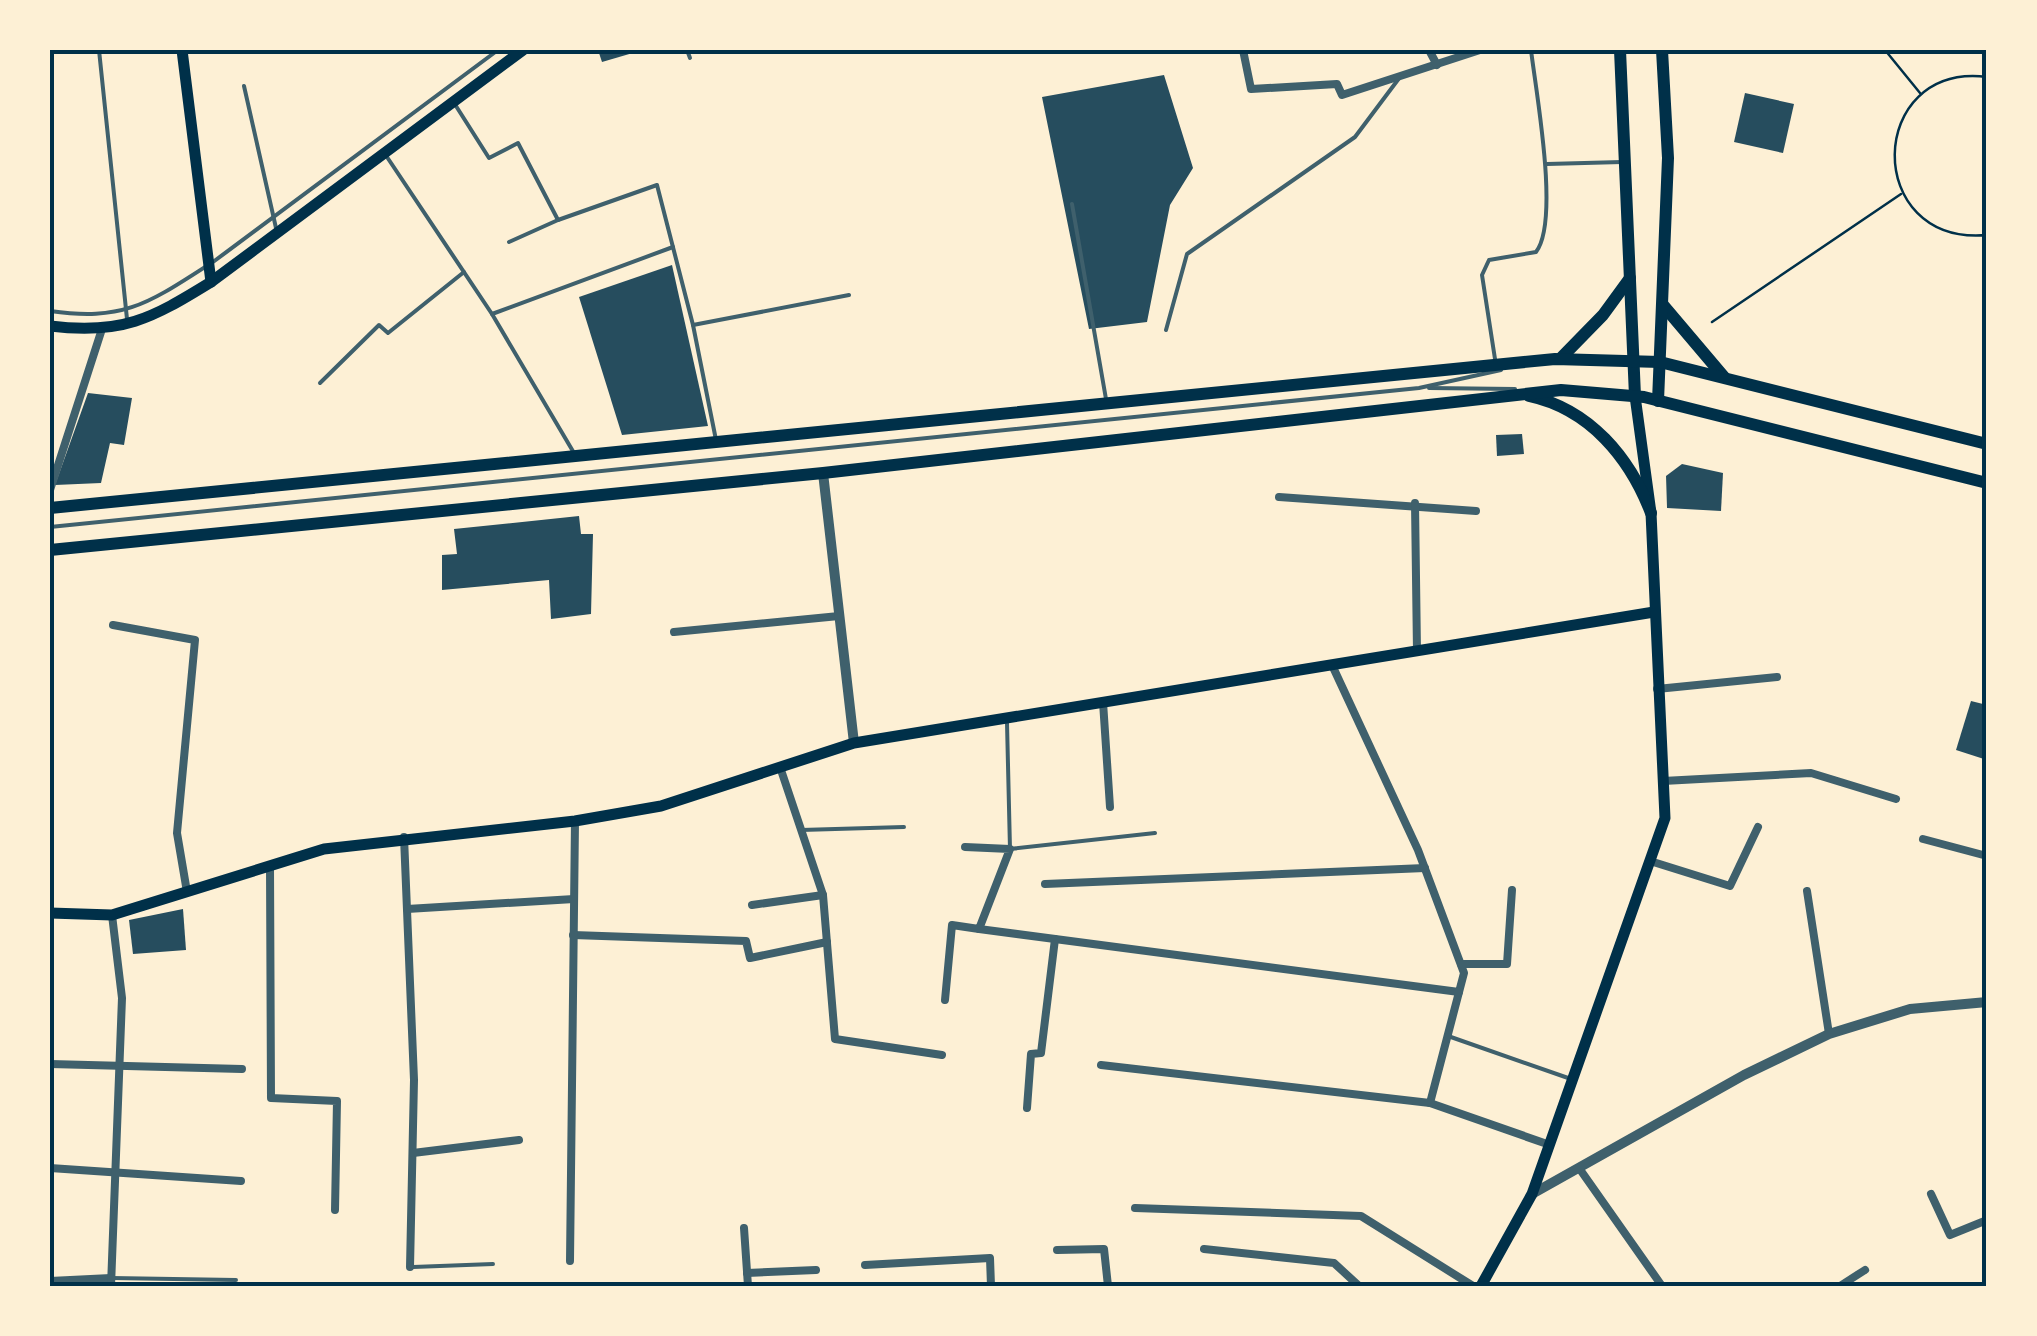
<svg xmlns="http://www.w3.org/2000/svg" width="2037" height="1336" font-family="'PT Sans Narrow',sans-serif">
	<rect width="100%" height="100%" fill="#fdf0d5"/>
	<g fill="#264d5e">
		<path d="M 598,50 L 643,50 L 602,62 Z"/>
		<path d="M 1164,75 L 1193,168 L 1170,205 L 1147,322 L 1089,329 L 1042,97 Z"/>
		<path d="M 1745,93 L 1794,104 L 1783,153 L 1734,142 Z"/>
		<path d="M 672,265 L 708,426 L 622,435 L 579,297 Z"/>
		<path d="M 88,393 L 132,398 L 124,445 L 110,443 L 101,483 L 55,485 Z"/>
		<path d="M 1522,434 L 1524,454 L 1497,456 L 1496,435 Z"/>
		<path d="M 1682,464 L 1723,473 L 1721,511 L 1667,508 L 1666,476 Z"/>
		<path d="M 579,516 L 581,534 L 593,534 L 591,614 L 551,619 L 549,580 L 442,590 L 442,555 L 457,554 L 454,529 Z"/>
		<path d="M 1971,701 L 1987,705 L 1987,760 L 1956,750 Z"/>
		<path d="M 183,909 L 186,950 L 133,954 L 129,920 Z"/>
	</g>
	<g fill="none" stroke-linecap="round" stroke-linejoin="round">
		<g stroke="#003049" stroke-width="2.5">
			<path d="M 1885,50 L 1920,93"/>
			<path d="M 1987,77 C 1866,62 1862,246 1987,235"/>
			<path d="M 1712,322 L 1901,194"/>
		</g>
		<g stroke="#3f606c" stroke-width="4">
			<path d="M 99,50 L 127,319"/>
			<path d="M 687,50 L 690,58"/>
			<path d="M 244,86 L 276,228"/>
			<path d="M 456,106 L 489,158 L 518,143 L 558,220"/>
			<path d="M 387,157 L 492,314 L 574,453"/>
			<path d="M 1547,164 L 1622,162"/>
			<path d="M 1072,204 L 1106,399"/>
			<path d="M 509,242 L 558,220 L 657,185 L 693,325 L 716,440"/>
			<path d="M 213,262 L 498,50"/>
			<path d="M 50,311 C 122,321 146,305 205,267"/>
			<path d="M 492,314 L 673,247"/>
			<path d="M 693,325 L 849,295"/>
			<path d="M 1166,330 L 1187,254 L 1355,137 L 1400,77"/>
			<path d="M 1495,359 L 1482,275 L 1489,260 L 1536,252 C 1560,221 1536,92 1531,50"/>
			<path d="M 320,383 L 379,325 L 388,333 L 464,272"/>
			<path d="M 1429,388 L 1515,389"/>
			<path d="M 50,527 L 1419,388 L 1501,370"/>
			<path d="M 1007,723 L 1010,849 L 1155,833"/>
			<path d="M 801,830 L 904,827"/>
			<path d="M 1448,1036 L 1571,1079"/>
			<path d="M 413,1267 L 493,1264"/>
			<path d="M 111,1278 L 236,1280"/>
		</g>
		<g stroke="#3f606c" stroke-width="8">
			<path d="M 1243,50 L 1251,89 L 1337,84 L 1342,95 L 1480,50"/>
			<path d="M 1429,50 L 1437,65"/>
			<path d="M 50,490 L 101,332"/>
			<path d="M 1279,497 L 1476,511"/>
			<path d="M 1415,503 L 1417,651"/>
			<path d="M 113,625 L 195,640 L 177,833 L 187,892"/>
			<path d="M 674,632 L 839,616"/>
			<path d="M 1332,665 L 1418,850 L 1464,973 L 1430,1103"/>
			<path d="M 1657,689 L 1777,677"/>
			<path d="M 1103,702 L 1110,807"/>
			<path d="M 780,767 L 823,895 L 835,1039 L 942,1055"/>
			<path d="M 1663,781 L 1811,773 L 1896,799"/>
			<path d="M 404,837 L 414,1080 L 410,1267"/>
			<path d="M 1923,839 L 1987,856"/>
			<path d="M 1650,861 L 1730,886 L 1758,827"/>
			<path d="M 270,866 L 271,1098 L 337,1101 L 335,1210"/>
			<path d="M 1045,884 L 1425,868"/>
			<path d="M 1807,891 L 1829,1034"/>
			<path d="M 752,905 L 823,895"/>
			<path d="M 407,909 L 574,899"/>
			<path d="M 979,929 L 1459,992"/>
			<path d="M 573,935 L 746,941 L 750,958 L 827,942"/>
			<path d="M 1461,964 L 1507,964 L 1512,890"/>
			<path d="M 945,1000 L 952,925 L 979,929 L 1010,849 L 965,847"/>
			<path d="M 50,1064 L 242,1069"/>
			<path d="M 1101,1065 L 1430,1103 L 1550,1145"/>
			<path d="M 1027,1108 L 1031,1054 L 1041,1053 L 1055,939"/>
			<path d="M 413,1153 L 519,1140"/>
			<path d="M 50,1168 L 241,1181"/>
			<path d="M 1579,1168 L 1662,1286"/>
			<path d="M 1931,1194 L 1950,1235 L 1987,1220"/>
			<path d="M 1135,1208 L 1361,1216 L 1473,1286"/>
			<path d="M 744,1228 L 748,1286"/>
			<path d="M 1204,1249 L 1334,1263 L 1359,1286"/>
			<path d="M 1057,1250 L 1104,1249 L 1108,1286"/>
			<path d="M 570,1261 L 575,821"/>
			<path d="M 865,1265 L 990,1258 L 991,1286"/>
			<path d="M 747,1273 L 816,1270"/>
			<path d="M 50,1281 L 111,1278"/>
			<path d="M 111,1286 L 122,998 L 112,915"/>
			<path d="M 1840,1286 L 1865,1270"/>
		</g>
		<g stroke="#3f606c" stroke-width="10">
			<path d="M 823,473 L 854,743"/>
			<path d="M 1532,1194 L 1744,1075 L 1829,1034 L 1910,1009 L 1987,1002"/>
		</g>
		<g stroke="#003049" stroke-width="11">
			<path d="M 182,50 L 211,282"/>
			<path d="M 50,326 C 122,335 151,319 211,282 L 523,50"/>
			<path d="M 50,913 L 112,915 L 324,849 L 575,821 L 661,806 L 854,743 L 1654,612"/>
			<path d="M 1481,1286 L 1532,1194 L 1665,818 L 1651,513 L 1635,396"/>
		</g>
		<g stroke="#003049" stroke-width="12">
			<path d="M 1620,50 L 1635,396"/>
			<path d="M 1663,305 L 1724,377"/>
			<path d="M 1560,359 L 1603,315 L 1630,278"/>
			<path d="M 1529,396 C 1590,409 1630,458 1651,513"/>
			<path d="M 1658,401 L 1668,158 L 1662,50"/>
			<path d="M 50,508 L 1555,359 L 1660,362 L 1987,444"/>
			<path d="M 50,550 L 823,473 L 1561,390 L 1644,397 L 1987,483"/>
		</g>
	</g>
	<rect width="2037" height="1336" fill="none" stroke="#fdf0d5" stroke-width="105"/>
	<rect x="52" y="52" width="1932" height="1232" fill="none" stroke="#003049" stroke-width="4"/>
</svg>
